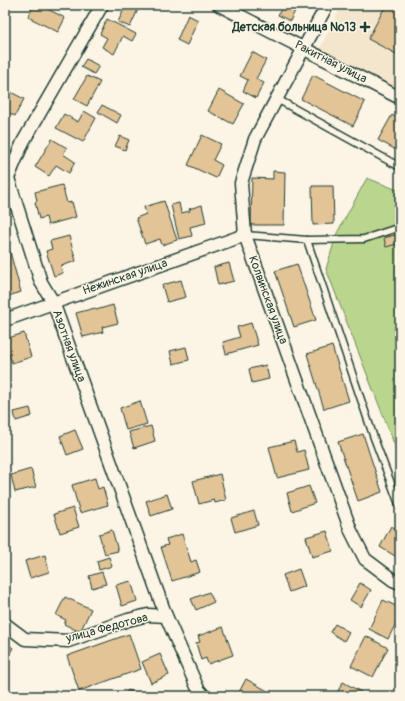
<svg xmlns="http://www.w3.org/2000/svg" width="405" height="701" font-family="Pangolin,sans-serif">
	<rect width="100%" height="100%" fill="#fcf5e5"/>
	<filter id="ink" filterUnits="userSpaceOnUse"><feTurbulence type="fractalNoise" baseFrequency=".025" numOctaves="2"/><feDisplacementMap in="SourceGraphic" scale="8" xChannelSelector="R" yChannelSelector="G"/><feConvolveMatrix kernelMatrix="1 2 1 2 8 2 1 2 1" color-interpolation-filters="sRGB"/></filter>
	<g filter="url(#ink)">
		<path fill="#f4e6cd" d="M 342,5 L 400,5 L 400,93 L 319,50 Z"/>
		<path fill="#bad68d" stroke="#6c8a60" d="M 367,178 L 400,191 L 400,459 L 326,269 L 337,233 Z"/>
		<g fill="#e3c496" stroke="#1f3d34">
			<path d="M 34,5 L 40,5 L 65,18 L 58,32 L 28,17 Z"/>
			<path d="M 126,5 L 140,5 L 130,27 L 118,22 Z"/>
			<path d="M 283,5 L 298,5 L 290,21 L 278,15 Z"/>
			<path d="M 386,5 L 400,5 L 400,52 L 398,55 L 368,39 Z"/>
			<path d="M 188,15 L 198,20 L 187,45 L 177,40 Z"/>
			<path d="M 107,19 L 136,34 L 132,41 L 123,36 L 114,54 L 102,47 L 107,38 L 100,34 Z"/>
			<path d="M 252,52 L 266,60 L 256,79 L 264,83 L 256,98 L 243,91 L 248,80 L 240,76 Z"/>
			<path d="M 86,59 L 99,66 L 94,74 L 81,67 Z"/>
			<path d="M 313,75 L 365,102 L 353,126 L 301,99 Z"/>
			<path d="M 87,76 L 100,82 L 87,106 L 74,99 Z"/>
			<path d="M 5,89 L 24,99 L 15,116 L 5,111 Z"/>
			<path d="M 219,90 L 244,104 L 233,124 L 208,111 Z"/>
			<path d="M 102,105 L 121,115 L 117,123 L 98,112 Z"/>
			<path d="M 84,111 L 96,118 L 83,142 L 56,128 L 64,114 L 78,122 Z"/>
			<path d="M 392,115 L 400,120 L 400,152 L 378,140 Z"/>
			<path d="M 202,135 L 221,144 L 213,160 L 222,165 L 216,178 L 188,165 Z"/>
			<path d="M 120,136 L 129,140 L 125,150 L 115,146 Z"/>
			<path d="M 52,139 L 67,148 L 63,154 L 75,162 L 69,173 L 56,165 L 49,176 L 35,167 Z"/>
			<path d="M 273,171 L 285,172 L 284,225 L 251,225 L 252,178 L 273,179 Z"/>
			<path d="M 62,185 L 67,203 L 72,202 L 76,217 L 48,225 L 46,217 L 39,219 L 35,202 L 37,201 L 35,192 Z"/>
			<path d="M 312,186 L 333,186 L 334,224 L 313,225 Z"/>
			<path d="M 164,201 L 177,240 L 162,245 L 160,239 L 145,244 L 136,218 L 146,214 L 144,207 Z"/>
			<path d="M 179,203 L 181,213 L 190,211 L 189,209 L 202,205 L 206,223 L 190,227 L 192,236 L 179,239 L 171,205 Z"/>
			<path d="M 6,225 L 10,240 L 5,241 L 5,226 Z"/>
			<path d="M 398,234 L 400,243 L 386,247 L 384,238 Z"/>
			<path d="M 69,236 L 76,261 L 61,266 L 63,273 L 54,276 L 46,251 L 52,249 L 50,241 Z"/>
			<path d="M 10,252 L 21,292 L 5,297 L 5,253 Z"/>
			<path d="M 229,263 L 234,281 L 218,285 L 214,267 Z"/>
			<path d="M 297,264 L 316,320 L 294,327 L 275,271 Z"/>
			<path d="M 181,280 L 186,297 L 167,302 L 162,285 Z"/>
			<path d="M 113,305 L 118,323 L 102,327 L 103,332 L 83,337 L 76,313 L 95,308 L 96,310 Z"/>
			<path d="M 251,323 L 258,345 L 226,354 L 223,342 L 240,337 L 237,327 Z"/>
			<path d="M 24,333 L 31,357 L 12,363 L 5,343 L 5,339 Z"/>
			<path d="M 332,346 L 349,401 L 324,409 L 307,354 Z"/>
			<path d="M 186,347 L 189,360 L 173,364 L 170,351 Z"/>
			<path d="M 266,365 L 269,379 L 252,383 L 249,369 Z"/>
			<path d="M 140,401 L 147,424 L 126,430 L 120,408 Z"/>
			<path d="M 30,408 L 32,416 L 16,421 L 14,412 Z"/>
			<path d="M 151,426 L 155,441 L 134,448 L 129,432 Z"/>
			<path d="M 75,430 L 83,449 L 67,455 L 60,436 Z"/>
			<path d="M 363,434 L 382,492 L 358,501 L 338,442 Z"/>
			<path d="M 294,441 L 297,452 L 304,450 L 309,470 L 277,478 L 269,447 Z"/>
			<path d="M 31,469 L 36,487 L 15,492 L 11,475 Z"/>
			<path d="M 220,474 L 226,500 L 215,503 L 214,500 L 199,504 L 193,481 Z"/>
			<path d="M 95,478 L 98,489 L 103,487 L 108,505 L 80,513 L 72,485 Z"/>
			<path d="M 309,486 L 315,503 L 292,511 L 287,493 Z"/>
			<path d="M 167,494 L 172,509 L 151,516 L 146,501 Z"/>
			<path d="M 73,508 L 79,527 L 60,533 L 54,514 Z"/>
			<path d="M 254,511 L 258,525 L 235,532 L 231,518 Z"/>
			<path d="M 391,526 L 400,531 L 400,559 L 380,547 Z"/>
			<path d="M 112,530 L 118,551 L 105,554 L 99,534 Z"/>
			<path d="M 327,531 L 333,551 L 312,557 L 306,537 Z"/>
			<path d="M 182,534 L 191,562 L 196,560 L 200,572 L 172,581 L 161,547 L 168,545 L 166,539 Z"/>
			<path d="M 45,555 L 49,572 L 30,578 L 25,561 Z"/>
			<path d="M 109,557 L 112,566 L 99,570 L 97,561 Z"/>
			<path d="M 299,569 L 305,586 L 289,592 L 283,575 Z"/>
			<path d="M 102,572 L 106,584 L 92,588 L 89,576 Z"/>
			<path d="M 131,581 L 137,601 L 122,606 L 116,585 Z"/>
			<path d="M 360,583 L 371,590 L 361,607 L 350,600 Z"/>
			<path d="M 209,592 L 214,602 L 196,610 L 191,599 Z"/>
			<path d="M 65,597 L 91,609 L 80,632 L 64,624 L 66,620 L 56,615 Z"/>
			<path d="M 383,600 L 400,608 L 400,615 L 388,639 L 369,629 Z"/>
			<path d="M 335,624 L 349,632 L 344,641 L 330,632 Z"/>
			<path d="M 223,627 L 233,655 L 208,664 L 206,658 L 201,660 L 196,643 L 200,642 L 198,636 Z"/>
			<path d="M 129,634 L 141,669 L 79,691 L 67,656 Z"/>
			<path d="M 366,636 L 388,648 L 373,677 L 351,666 Z"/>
			<path d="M 5,642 L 13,648 L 5,660 Z"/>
			<path d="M 160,654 L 169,675 L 151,683 L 142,662 Z"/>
			<path d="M 246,679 L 273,694 L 272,696 L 237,696 Z"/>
			<path d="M 343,682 L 361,692 L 359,696 L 335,696 Z"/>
			<path d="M 128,690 L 139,696 L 125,696 Z"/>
		</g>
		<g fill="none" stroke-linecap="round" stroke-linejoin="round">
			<defs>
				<g id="lane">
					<path d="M 277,99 L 400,167"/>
					<path d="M 245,235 L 307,240 L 374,438 L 400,507"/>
					<path d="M 307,240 L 364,239 L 400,227"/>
				</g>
				<g id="street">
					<path d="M 102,5 L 23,142 L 8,178 L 41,282 L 53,302 L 166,616 L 198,689 L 204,696"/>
					<path d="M 219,5 L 400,98"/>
					<path d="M 327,5 L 255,139 L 241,183 L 245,235 L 351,531 L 365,559 L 393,580 L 400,583"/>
					<path d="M 5,320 L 245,235"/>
					<path d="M 5,624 L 25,639 L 68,641 L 128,620 L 148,615 L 166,616"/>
				</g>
			</defs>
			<use href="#lane" stroke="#1f3d34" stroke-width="9"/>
			<use href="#street" stroke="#1f3d34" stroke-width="15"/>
			<use href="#lane" stroke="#fcf5e5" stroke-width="6"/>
			<use href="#street" stroke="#fcf5e5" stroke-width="12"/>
		</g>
	</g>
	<path fill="#1f3d34" stroke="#fcf5e5" stroke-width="1.5" d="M363 21h4v4h4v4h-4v4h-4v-4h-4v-4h4z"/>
	<g text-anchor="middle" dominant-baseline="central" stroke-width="3" stroke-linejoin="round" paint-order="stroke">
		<g font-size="12" font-weight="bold" fill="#1f3d34" stroke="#fcf5e5" text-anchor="end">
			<text x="356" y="27">Детская больница №13</text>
		</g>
		<g font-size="12" fill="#1f3d34" stroke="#fcf5e5">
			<text transform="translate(331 62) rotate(27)">Ракитная улица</text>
			<text transform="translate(125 277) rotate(-19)">Нежинская улица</text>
			<text transform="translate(268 300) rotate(70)">Колвинская улица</text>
			<text transform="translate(69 346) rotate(70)">Азотная улица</text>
			<text transform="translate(107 628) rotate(-15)">улица Федотова</text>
		</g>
	</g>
	<rect width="405" height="701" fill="none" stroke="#fcf5e5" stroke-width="20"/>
	<rect x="10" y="10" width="385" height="681" fill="none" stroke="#1f3d34" stroke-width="1.5" filter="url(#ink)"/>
</svg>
